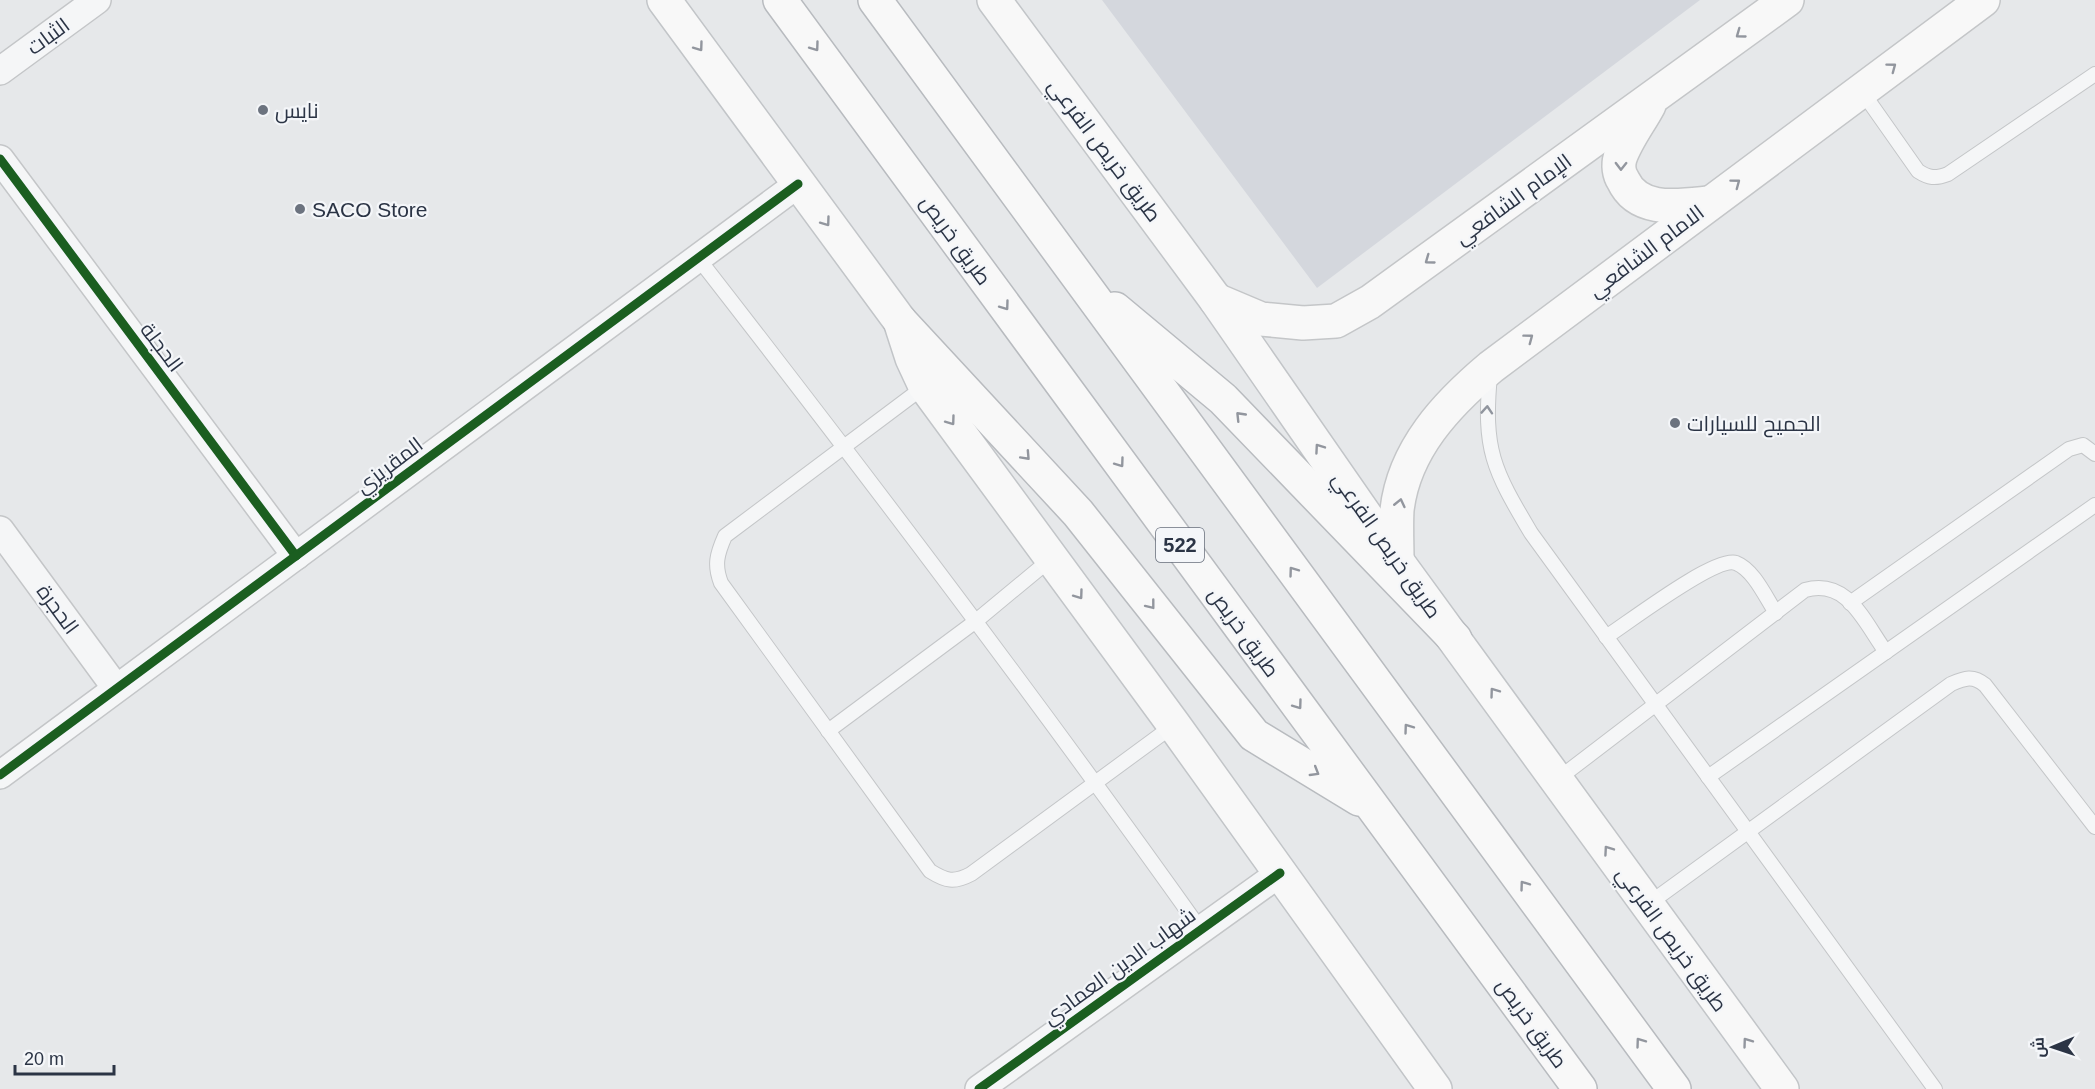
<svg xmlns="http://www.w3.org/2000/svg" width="2095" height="1089" font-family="Helvetica,Cairo,sans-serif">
	<rect width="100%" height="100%" fill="#e6e8ea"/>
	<path fill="#d4d7dd" d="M 1102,0 L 1700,0 L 1317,288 Z"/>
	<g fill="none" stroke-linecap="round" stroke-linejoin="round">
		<defs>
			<g id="service">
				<path d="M 1861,90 L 1918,171 C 1929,178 1935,179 1948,174 L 2095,74"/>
				<path d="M 698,258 C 870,479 1039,702 1201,930"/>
				<path d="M 1490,375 C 1483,450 1493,469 1531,533 L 1935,1089"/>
				<path d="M 925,386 L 725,536 C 717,554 714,565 721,583 L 930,871 C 946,881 954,883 971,874 L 1174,725"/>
				<path d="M 1850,603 L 2069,449 L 2083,445 L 2095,454"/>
				<path d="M 1606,637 C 1628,623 1715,556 1736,563 C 1754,570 1766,598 1776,613"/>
				<path d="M 828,731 L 976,621 L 1052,558"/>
				<path d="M 1708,777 L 2095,505"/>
				<path d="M 1558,779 L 1805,590 C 1848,578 1864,622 1886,652"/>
				<path d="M 1647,905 L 1951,684 C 1965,678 1973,675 1985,685 L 2095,827"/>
			</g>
			<g id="minor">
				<path d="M 0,71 L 97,0"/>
				<path d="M 0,159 L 296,556"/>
				<path d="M 0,530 L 116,688"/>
				<path d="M 0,775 L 798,184"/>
				<path d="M 979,1089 L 1280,873"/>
			</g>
			<g id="secondary">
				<path d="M 1649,105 C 1640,122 1626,140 1620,158 C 1618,165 1619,174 1623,180 C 1638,213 1678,206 1709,203"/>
				<path d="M 1216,300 L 1261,319 L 1303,323 L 1336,321 L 1370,302 L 1787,0"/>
				<path d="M 1397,561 C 1397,544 1396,527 1397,510 C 1404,449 1447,404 1491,367 L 1983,0"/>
			</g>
			<g id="primary">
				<path d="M 664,0 L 900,321 L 912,358 L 925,386 L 1174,725 L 1435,1089"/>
				<path d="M 994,0 L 1216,300 L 1397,561 L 1782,1089"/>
			</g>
			<g id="motorway">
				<path d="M 780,0 L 1580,1089"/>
				<path d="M 875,0 L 1674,1089"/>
				<path d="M 1115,309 L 1223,399 L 1455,639"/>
				<path d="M 900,321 L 1078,513 L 1254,735 L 1359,799"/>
			</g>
		</defs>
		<use href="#service" stroke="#c4c6c8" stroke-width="16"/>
		<use href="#minor" stroke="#c4c6c8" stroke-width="30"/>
		<use href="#secondary" stroke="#c4c6c8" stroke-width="36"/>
		<use href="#primary" stroke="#c2c5c8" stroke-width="36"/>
		<use href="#motorway" stroke="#b8bbbf" stroke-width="36"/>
		<use href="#service" stroke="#f5f6f7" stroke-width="14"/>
		<use href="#minor" stroke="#f5f6f7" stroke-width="27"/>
		<use href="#secondary" stroke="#f8f8f8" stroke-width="33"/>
		<use href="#primary" stroke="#f8f8f8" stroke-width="33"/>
		<use href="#motorway" stroke="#f8f8f8" stroke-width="33"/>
		<defs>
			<g id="cycleway">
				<path d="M 0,159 L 296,556"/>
				<path d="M 0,775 L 798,184"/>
				<path d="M 979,1089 L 1280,873"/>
			</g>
		</defs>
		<use href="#cycleway" stroke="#f4f6f9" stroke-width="13"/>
		<use href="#cycleway" stroke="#1b5e20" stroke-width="9"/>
	</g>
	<defs><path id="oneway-chevron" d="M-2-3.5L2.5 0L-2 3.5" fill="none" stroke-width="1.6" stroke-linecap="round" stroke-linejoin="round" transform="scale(1.5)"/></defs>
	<g stroke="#92969e">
		<use href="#oneway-chevron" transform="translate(1740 34) rotate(144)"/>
		<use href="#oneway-chevron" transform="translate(699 47) rotate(54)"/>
		<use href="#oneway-chevron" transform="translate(815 47) rotate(54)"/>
		<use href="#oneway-chevron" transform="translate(1892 67) rotate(-37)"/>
		<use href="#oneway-chevron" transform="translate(1621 166) rotate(91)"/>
		<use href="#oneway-chevron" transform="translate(1736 183) rotate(-37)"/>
		<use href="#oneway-chevron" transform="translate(826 222) rotate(54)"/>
		<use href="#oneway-chevron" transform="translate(1429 260) rotate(144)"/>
		<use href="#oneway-chevron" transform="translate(1005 306) rotate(54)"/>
		<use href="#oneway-chevron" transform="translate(1529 338) rotate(-37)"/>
		<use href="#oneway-chevron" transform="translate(1240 416) rotate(-134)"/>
		<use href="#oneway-chevron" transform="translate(951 421) rotate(54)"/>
		<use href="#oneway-chevron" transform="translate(1319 448) rotate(-125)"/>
		<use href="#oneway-chevron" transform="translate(1026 456) rotate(47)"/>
		<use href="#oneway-chevron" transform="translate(1120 463) rotate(54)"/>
		<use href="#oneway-chevron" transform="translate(1400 503) rotate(-77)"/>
		<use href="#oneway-chevron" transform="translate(1293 571) rotate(-126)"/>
		<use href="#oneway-chevron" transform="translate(1079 595) rotate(54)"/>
		<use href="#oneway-chevron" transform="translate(1151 605) rotate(52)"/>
		<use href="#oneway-chevron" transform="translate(1494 692) rotate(-126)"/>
		<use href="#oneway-chevron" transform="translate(1298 705) rotate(54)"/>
		<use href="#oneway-chevron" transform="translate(1408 728) rotate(-126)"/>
		<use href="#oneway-chevron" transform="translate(1315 772) rotate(31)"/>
		<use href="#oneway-chevron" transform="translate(1608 850) rotate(-125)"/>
		<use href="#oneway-chevron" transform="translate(1524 885) rotate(-126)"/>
		<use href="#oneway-chevron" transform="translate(1640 1042) rotate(-126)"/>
		<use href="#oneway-chevron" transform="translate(1747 1042) rotate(-126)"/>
	</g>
	<use stroke="#90959e" href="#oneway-chevron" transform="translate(1487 410) rotate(-86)"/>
	<g fill="#6c737f" stroke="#f4f6f9" stroke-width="2">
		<circle cx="263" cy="110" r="6"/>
		<circle cx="300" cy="209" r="6"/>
		<circle cx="1675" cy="423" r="6"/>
	</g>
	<g text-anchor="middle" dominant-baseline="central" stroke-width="4.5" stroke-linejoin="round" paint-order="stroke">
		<rect fill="#f4f6f9" stroke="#676e7b" stroke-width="1.5" x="1156" y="528" width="48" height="34" rx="4.5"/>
		<g font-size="20" font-weight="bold" fill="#2b3445">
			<text x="1180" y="545">522</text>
		</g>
		<g font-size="21" fill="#2b3445" stroke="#f4f6f9">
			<text transform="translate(48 36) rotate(-36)">الثبات</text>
			<text transform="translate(1105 150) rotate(53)">طريق خريص الفرعي</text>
			<text transform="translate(1513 199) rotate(-36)">الإمام الشافعي</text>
			<text transform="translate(956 240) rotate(54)">طريق خريص</text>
			<text transform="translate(1646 251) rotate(-37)">الامام الشافعي</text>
			<text transform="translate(162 347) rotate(53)">الحجلة</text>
			<text transform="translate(389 465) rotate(-37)">المقريزي</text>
			<text transform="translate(1387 545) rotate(55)">طريق خريص الفرعي</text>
			<text transform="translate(58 609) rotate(54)">الحجرة</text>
			<text transform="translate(1244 632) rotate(54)">طريق خريص</text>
			<text transform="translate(1672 939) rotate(54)">طريق خريص الفرعي</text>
			<text transform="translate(1119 966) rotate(-36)">شهاب الدين العمادي</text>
			<text transform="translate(1532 1023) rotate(54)">طريق خريص</text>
		</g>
		<g font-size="21" fill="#2b3445" stroke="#f4f6f9" text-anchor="start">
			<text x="275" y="110">نايس</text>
			<text x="312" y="209">SACO Store</text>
			<text x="1687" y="423">الجميح للسيارات</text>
		</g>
	</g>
	<g transform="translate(2053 1047) rotate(268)" stroke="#f4f6f9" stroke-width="4.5" paint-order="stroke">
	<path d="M0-4.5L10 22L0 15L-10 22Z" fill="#2b3445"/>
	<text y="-9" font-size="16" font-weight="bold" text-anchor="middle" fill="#2b3445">ش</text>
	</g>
	<path d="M15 1065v9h99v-9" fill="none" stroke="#2b3445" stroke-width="3"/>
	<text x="24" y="1065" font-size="18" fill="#2b3445" stroke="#f4f6f9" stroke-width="4.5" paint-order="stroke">20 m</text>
</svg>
